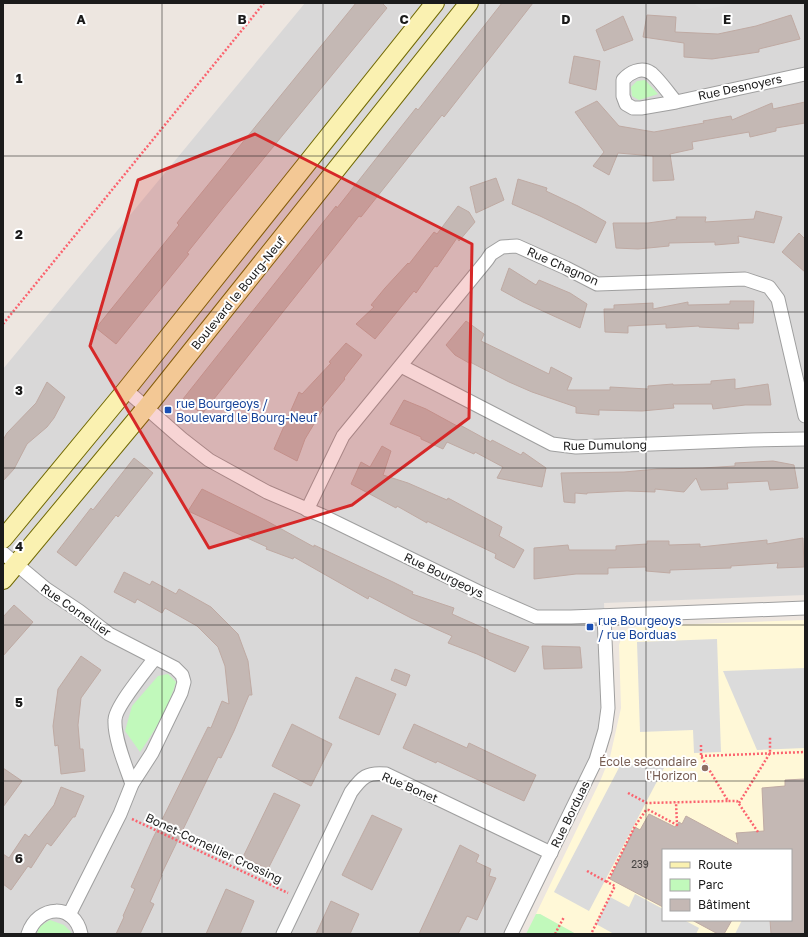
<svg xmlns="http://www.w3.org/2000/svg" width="808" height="937" font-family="'Golos Text',sans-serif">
	<rect width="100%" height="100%" fill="#ede6e0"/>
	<path fill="#d9d8d8" d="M 305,3 L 805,3 L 805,595 L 604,603 L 608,719 L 511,934 L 3,934 L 3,369 Z"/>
	<path fill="#fff8d7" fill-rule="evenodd" d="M 805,620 L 805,934 L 576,934 L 540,914 L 536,914 L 601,779 L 610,757 L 621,708 L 619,645 L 623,633 L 629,628 L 643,626 ZM 663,850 L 791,850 L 791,920 L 663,920 Z"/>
	<g fill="#c1f9bb">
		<path d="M 645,80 L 658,94 L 639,100 L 632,96 L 631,87 L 637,81 Z"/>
		<path d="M 168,674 L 176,682 C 167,711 157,727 140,752 L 125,731 L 132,706 L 158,676 Z"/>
		<path d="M 536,914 L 540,914 L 576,934 L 526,934 Z"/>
		<path d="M 50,920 L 64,925 L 71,932 L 71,934 L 37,934 L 39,927 Z"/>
	</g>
	<g fill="#dbdbdb">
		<path d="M 693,3 L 739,3 L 702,10 Z"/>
		<path d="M 717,639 L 721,752 L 694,753 L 693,730 L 640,732 L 637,642 Z"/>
		<path d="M 805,668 L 805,748 L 757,750 L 723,671 Z"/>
		<path d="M 623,760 L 635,766 L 653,762 L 664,768 L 589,911 L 554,892 Z"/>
		<path d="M 635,894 L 663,909 L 663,920 L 684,920 L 699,928 L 696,934 L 614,934 L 596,924 L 610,897 L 629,907 Z"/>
		<path d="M 742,920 L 770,920 L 771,934 L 735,934 Z"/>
	</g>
	<g fill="#c4b8b4" stroke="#bfaaa3">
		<path d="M 356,3 L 382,3 L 387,8 L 223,208 L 187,253 L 189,254 L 116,344 L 96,328 L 179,225 L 177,223 Z"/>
		<path d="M 502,3 L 533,3 L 444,117 L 442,115 L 361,217 L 359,216 L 202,414 L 183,399 L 336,206 L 337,208 L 416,108 L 418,110 Z"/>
		<path d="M 647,15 L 676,17 L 675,32 L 718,34 L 756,26 L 791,15 L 800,39 L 759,49 L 759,52 L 712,59 L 684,57 L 684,43 L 643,37 Z"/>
		<path d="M 623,16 L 633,40 L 604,51 L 596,30 Z"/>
		<path d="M 574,56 L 600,61 L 596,90 L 569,83 Z"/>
		<path d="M 597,101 L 619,126 L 654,132 L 704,123 L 703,121 L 731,116 L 732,120 L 772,103 L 773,109 L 805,102 L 805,123 L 776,128 L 776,131 L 750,137 L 749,132 L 692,142 L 693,149 L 670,154 L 674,180 L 653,181 L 653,156 L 618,153 L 609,175 L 593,166 L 604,152 L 575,112 Z"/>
		<path d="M 496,178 L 504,200 L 476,213 L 470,187 Z"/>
		<path d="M 518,179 L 547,188 L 546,191 L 578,206 L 606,222 L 596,243 L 540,216 L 512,204 Z"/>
		<path d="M 458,206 L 469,212 L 475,222 L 459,241 L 457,238 L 437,267 L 435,266 L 416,293 L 414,291 L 375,339 L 356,324 L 374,307 L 371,305 L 385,288 L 408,263 L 409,264 L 434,232 L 437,234 Z"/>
		<path d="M 756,211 L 782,217 L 774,243 L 738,236 L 739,243 L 715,245 L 715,242 L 669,243 L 669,246 L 638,249 L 616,248 L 613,223 L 648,223 L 677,219 L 676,217 L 706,217 L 705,222 L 754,219 Z"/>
		<path d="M 799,233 L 805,239 L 805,272 L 782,252 Z"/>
		<path d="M 509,268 L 536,285 L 539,280 L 570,293 L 587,304 L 580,328 L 523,302 L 501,290 Z"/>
		<path d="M 730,301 L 754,301 L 753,323 L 738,323 L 739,329 L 699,327 L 699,326 L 666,328 L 666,324 L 628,326 L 628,333 L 605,332 L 604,309 L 614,309 L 614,305 L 653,303 L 653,309 L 688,302 L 688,305 L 730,304 Z"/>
		<path d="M 466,321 L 484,334 L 481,341 L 549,374 L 551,367 L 572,378 L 567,390 L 610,390 L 610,387 L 648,389 L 648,386 L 673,384 L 673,385 L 711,384 L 711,381 L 735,379 L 735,389 L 768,384 L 771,405 L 745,405 L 713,409 L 712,404 L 673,404 L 674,408 L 642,411 L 599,410 L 599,415 L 576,413 L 576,407 L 532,392 L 509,382 L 470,362 L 469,363 L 455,355 L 446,345 Z"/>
		<path d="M 346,343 L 362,355 L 344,378 L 345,379 L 321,408 L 323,409 L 305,439 L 297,461 L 274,449 L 299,392 L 302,394 L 331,363 L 329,362 Z"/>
		<path d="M 47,382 L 65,397 L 54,418 L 47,427 L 27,444 L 14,469 L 3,481 L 3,440 L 7,433 L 36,403 Z"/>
		<path d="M 404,400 L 426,409 L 459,427 L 460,425 L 491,442 L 492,440 L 521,455 L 523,452 L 546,468 L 542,487 L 497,478 L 503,467 L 475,452 L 474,454 L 447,442 L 443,449 L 421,439 L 421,437 L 390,424 Z"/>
		<path d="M 382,446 L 391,451 L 383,475 L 408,483 L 447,500 L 448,498 L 502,527 L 499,536 L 524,550 L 514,568 L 495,558 L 496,554 L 427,521 L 427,523 L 397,506 L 396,508 L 351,484 L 361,462 L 370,467 Z"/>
		<path d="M 134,458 L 153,473 L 118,517 L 116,515 L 76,566 L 57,552 L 91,508 L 93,510 Z"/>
		<path d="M 773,461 L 794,465 L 798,488 L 770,490 L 768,481 L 727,483 L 728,489 L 701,490 L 696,478 L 684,492 L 655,489 L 655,492 L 627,491 L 587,493 L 587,494 L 575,493 L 575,503 L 564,502 L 561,473 L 624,472 L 657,469 L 703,468 L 735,466 L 735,463 Z"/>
		<path d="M 202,489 L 265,520 L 314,547 L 314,545 L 393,582 L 413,592 L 412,594 L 454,608 L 452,614 L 488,630 L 488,632 L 529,647 L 515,672 L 477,654 L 448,643 L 452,636 L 411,618 L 369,596 L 368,599 L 294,557 L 293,559 L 266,549 L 267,547 L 188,511 Z"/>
		<path d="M 803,538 L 804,567 L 777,568 L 778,563 L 731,566 L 731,568 L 670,570 L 670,573 L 646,571 L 646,567 L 608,568 L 608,574 L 576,574 L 534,579 L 534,548 L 568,545 L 569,550 L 616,550 L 616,546 L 647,544 L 647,541 L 669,541 L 669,545 L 700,544 L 700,547 L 767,540 L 767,544 Z"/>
		<path d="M 124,572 L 150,585 L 152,581 L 176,594 L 179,589 L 211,607 L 238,634 L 248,661 L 252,695 L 249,695 L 234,731 L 221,758 L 218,757 L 161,875 L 162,875 L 150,902 L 154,904 L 140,934 L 116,934 L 124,917 L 123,916 L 135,889 L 131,887 L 153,838 L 208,727 L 211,728 L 222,701 L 229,704 L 225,666 L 218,647 L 197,626 L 165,608 L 162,613 L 137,599 L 135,603 L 114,592 Z"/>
		<path d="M 14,605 L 33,622 L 3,656 L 3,617 Z"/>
		<path d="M 542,646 L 580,647 L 582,668 L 544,669 Z"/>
		<path d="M 81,656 L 101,670 L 81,698 L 78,725 L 80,749 L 83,749 L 85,771 L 61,774 L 58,745 L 55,746 L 53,726 L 58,689 Z"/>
		<path d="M 395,669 L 410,675 L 406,686 L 391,680 Z"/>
		<path d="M 356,677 L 396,694 L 379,735 L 339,718 Z"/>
		<path d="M 292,724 L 332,744 L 311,786 L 272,766 Z"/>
		<path d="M 414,724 L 467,748 L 469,743 L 536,775 L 524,801 L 437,761 L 436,763 L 403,748 Z"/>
		<path d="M 3,768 L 22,781 L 3,807 Z"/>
		<path d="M 805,779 L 805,934 L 771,934 L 770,920 L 791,920 L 791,850 L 663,850 L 663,907 L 610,879 L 635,827 L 640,830 L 649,814 L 675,827 L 679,822 L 682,824 L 686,816 L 738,844 L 736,833 L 764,831 L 762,788 L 785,786 L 785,780 Z"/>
		<path d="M 61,787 L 84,796 L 75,817 L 73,817 L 51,846 L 47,843 L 31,868 L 28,866 L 11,890 L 3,884 L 3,854 L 9,858 L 25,834 L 29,837 L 54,805 Z"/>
		<path d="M 274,793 L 300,805 L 268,869 L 243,857 Z"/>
		<path d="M 372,815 L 402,829 L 372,890 L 342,875 Z"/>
		<path d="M 460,845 L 479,855 L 476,862 L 491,869 L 489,876 L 496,878 L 477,920 L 467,916 L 458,934 L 419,934 Z"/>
		<path d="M 226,889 L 254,901 L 240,934 L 206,934 Z"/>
		<path d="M 331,901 L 359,914 L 350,934 L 316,934 Z"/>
		<path d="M 692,920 L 732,920 L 724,934 L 718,934 Z"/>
	</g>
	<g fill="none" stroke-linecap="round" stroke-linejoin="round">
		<defs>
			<g id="street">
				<path d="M 676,102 C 670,95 657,77 651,73 C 641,66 629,73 623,80 L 623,96 L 626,104 L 633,108 L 641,108 L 676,102 L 805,74"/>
				<path d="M 401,366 L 552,444 L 576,447 L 752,440 L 805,439"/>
				<path d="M 126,390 L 182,439 L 209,460 L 267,492 L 323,516 L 481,593 L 536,617 L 571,617 L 805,608"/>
				<path d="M 307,510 L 343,436 L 487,260 L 491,254 L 502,247 L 517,246 L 566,268 L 597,284 L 745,279 L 769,287 L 778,299 L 805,416"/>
				<path d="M 3,553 L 46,589 L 79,611 L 109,634 L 175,668 L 182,675 L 184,682 L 181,693 L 152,753 L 132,784 L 120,814 L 69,915"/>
				<path d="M 132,784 C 126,767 114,738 115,720 C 115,707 146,670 155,658"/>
				<path d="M 28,934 C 38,904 75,903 81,934"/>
				<path d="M 283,934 L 351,792 C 362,777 367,772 386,774 L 551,853"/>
				<path d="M 511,934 L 596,760 L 605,730 L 608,708 L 604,616"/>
			</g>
			<g id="secondary">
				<path d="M 3,539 L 126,390 L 435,3"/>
				<path d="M 3,580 L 146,408 L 469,3"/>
			</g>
		</defs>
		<use href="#street" stroke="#9f9f9f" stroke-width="15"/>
		<use href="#secondary" stroke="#716903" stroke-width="20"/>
		<g stroke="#fb636e" stroke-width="2.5" stroke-dasharray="2 2" stroke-linecap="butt">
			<path d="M 3,324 L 264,3"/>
			<path d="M 701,745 L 701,756 L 728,801 L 737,801 L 758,832"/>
			<path d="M 701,756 L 805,752"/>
			<path d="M 628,793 L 647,803 L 728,801"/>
			<path d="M 739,803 L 770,753 L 770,737"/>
			<path d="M 132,819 L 288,893"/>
			<path d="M 587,871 L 607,882"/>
			<path d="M 592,932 L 615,886 L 607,882 L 635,826 L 646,810 L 649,810 L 677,825 L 676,802"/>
			<path d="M 555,934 L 564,917"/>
		</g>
		<use href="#street" stroke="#fff" stroke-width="13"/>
		<use href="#secondary" stroke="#faf1b1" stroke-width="18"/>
	</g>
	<path fill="#d62828" fill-opacity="0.2" stroke="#d62828" stroke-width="3" stroke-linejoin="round" d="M 255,134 L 472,244 L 469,418 L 352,505 L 209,548 L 90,346 L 138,180 Z"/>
	<path fill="none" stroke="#1b1b1b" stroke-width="1" stroke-opacity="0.55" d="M 162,3 L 162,934M 323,3 L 323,934M 485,3 L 485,934M 646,3 L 646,934M 3,156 L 805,156M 3,312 L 805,312M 3,468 L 805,468M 3,625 L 805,625M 3,781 L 805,781"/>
	<g fill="#1a4fb4" stroke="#fff" stroke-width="1.5">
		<rect x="164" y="406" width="8" height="8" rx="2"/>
		<rect x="586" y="623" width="8" height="8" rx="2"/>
	</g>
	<circle fill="#8d6e63" stroke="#fff" stroke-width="1.5" cx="705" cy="768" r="4"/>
	<g text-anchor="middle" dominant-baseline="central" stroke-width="4" stroke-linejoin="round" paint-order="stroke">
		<g font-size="10" fill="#454241">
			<text x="640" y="864">239</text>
		</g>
		<g font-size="12" fill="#1b1b1b" stroke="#fff">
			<text transform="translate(740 87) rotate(-12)">Rue Desnoyers</text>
			<text transform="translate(563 266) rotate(24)">Rue Chagnon</text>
			<text transform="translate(238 293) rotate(-51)">Boulevard le Bourg-Neuf</text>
			<text transform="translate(605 445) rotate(-1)">Rue Dumulong</text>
			<text transform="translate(444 575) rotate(26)">Rue Bourgeoys</text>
			<text transform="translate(76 610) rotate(35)">Rue Cornellier</text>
			<text transform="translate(410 787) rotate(23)">Rue Bonet</text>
			<text transform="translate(570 814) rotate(-64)">Rue Borduas</text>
			<text transform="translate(214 848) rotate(25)">Bonet-Cornellier Crossing</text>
		</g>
		<g font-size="12" fill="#164399" stroke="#fff" text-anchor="start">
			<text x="176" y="403">rue Bourgeoys /<tspan x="176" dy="14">Boulevard le Bourg-Neuf</tspan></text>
			<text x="598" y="620">rue Bourgeoys<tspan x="598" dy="14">/ rue Borduas</tspan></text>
		</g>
		<g font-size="12" fill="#785e54" stroke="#fff" text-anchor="end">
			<text x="697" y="761">École secondaire<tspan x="697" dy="14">l'Horizon</tspan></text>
		</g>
	</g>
	<g font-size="13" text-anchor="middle" font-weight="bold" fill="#1b1b1b" stroke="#fff" stroke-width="4" stroke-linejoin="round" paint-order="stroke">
		<text x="81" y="24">A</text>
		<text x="242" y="24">B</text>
		<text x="404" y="24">C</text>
		<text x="566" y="24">D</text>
		<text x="727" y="24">E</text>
		<text x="19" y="83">1</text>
		<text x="19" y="239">2</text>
		<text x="19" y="395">3</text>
		<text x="19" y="551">4</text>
		<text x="19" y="707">5</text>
		<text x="19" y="863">6</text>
	</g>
	<rect width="808" height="937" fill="none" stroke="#1b1b1b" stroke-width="8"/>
	<rect x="662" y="849" width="130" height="72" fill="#ffffff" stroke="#a4a4a4"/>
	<rect x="670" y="862" width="20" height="6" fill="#faf1b1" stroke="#a4a4a4"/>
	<text x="698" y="869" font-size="12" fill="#1b1b1b">Route</text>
	<rect x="670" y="879" width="20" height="12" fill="#c1f9bb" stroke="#a4a4a4"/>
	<text x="698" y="889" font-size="12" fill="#1b1b1b">Parc</text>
	<rect x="670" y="899" width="20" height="12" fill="#c4b8b4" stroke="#a4a4a4"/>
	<text x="698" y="909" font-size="12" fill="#1b1b1b">Bâtiment</text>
</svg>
